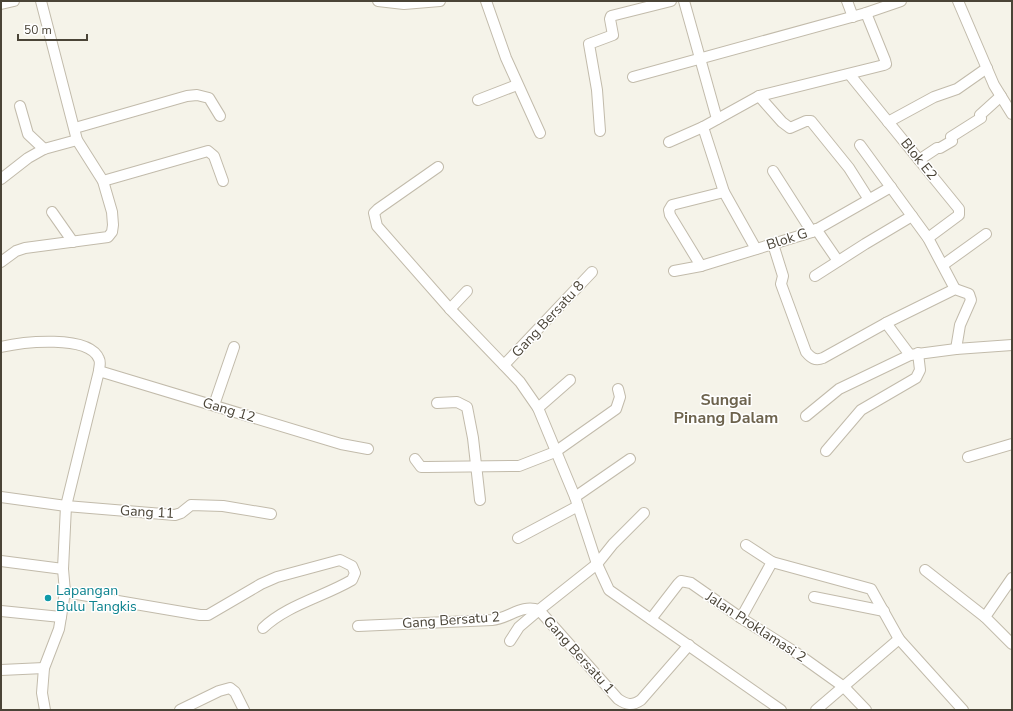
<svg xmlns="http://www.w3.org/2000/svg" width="1013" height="711" font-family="'Nunito Sans',sans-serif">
	<rect width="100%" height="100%" fill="#f5f3e9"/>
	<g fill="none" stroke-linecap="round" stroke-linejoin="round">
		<defs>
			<g id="minor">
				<path d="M 378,1 L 404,4 L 440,1"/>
				<path d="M 486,1 L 506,58 L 540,133"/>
				<path d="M 684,1 L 717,119"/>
				<path d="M 847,1 L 853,17"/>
				<path d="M 958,1 L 994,85 L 1012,114"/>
				<path d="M 1,4 L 14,1"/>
				<path d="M 850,75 L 959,209 L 959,215 L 928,238"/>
				<path d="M 633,77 L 866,13 L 901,1"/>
				<path d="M 759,96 L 782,122 L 790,128 L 806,121 L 811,121 L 849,168 L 868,198"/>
				<path d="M 478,100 L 517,85"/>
				<path d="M 20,106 L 28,134 L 44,149"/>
				<path d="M 888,122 L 934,97 L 957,89 L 987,68"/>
				<path d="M 703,127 L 724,192 L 756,249"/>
				<path d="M 75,128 L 187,96 L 197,95 L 209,98 L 220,116"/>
				<path d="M 600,131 L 597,90 L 589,44 L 613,35 L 610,19 L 611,16 L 671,1"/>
				<path d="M 669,142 L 703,127 L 759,96 L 884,65 L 886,64 L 885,60 L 866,13"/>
				<path d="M 860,145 L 928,238 L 955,289"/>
				<path d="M 919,160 L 937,148 L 940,148 L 952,141 L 951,137 L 981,118 L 980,115 L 1001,96"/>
				<path d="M 438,167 L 378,209 L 374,213 L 377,226 L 450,309 L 520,382 L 538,408 L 575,497 L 597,564 L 609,590 L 781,710"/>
				<path d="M 773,171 L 812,232"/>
				<path d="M 1,179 L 28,158 L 44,149 L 77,140"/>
				<path d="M 103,181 L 208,151 L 214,156 L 223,181"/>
				<path d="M 52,212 L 73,242"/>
				<path d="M 816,229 L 838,261"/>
				<path d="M 773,244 L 783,276 L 781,284 L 806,352 C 811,358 815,361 823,358 L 886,323 L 910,355"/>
				<path d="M 1,262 L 16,251 L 25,248 L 108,237 L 112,232 L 113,225 L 112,212 L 103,181 L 77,140 L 41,1"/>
				<path d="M 943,265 L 986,234"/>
				<path d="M 701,266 L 670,215 L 669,210 L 672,205 L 724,192"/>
				<path d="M 674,271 L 701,266 L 812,232 L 891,187"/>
				<path d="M 815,276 L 865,244 L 912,216"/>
				<path d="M 450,309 L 467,291"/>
				<path d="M 886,323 L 955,289 L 969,294 L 971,300 L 960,325 L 956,349"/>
				<path d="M 1,347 C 22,342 89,334 99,359 C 101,363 99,367 99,371"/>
				<path d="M 504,365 L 592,272"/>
				<path d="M 437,403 L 457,402 L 467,407 L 473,438 L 480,500"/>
				<path d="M 214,405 L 234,347"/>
				<path d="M 538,408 L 570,380"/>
				<path d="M 806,416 L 839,389 L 910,355 L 956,349 L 1012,345"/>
				<path d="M 826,451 L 861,410 L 916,378 L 920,370 L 918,353"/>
				<path d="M 968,457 L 1012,444"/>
				<path d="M 415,459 L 421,467 L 427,467 L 519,466 L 555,452 L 616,409 L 620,397 L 618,389"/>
				<path d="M 1,497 L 66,506 L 175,515 L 181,513 L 191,505 L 223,506 L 271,514"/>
				<path d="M 575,497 L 630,459"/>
				<path d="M 518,538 L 578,506"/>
				<path d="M 1,561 L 63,569"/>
				<path d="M 772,562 L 871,589 L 899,639 L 963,710"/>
				<path d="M 925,570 L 985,617"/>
				<path d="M 1012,578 L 985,617 L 1012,644"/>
				<path d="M 65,592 L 200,615 L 208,615 L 261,584 L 277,577 L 340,560 L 352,566 L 355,573 L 352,580 C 323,597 287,605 263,628"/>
				<path d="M 814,597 L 884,611"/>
				<path d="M 1,611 L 61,617"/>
				<path d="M 741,618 L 772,562 L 746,545"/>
				<path d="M 651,619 L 678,584 L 681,581 L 691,583 L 741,618 L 795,652 L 844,687 L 866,710"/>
				<path d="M 358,626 L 492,620 C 510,618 521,604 539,610 L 597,564 L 613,544 L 644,513"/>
				<path d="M 510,641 L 519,627 L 539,610 L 618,699 C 627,705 632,706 641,700 L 689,645"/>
				<path d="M 1,670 L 44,668"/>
				<path d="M 45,710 L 42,693 L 44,668 L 59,629 L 65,592 L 63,569 L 66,506 L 99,371 L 341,444 L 368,449"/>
				<path d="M 180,710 L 219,691 L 230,688 L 235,692 L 244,710"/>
				<path d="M 816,710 L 899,639"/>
			</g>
		</defs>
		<use href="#minor" stroke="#c2bbab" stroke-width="12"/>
		<use href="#minor" stroke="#fff" stroke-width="10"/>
	</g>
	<circle fill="#0f9aa8" stroke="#fff" stroke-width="1.5" cx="48" cy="598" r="4"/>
	<g text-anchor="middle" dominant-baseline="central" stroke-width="3" stroke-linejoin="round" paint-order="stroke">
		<g font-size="14" fill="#4a4437" stroke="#fff">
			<text transform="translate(919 159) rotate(51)">Blok E2</text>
			<text transform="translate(787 239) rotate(-18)">Blok G</text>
			<text transform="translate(548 319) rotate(-47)">Gang Bersatu 8</text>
			<text transform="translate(229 410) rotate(17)">Gang 12</text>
			<text transform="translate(147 512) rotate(3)">Gang 11</text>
			<text transform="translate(451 620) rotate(-4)">Gang Bersatu 2</text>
			<text transform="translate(756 627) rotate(33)">Jalan Proklamasi 2</text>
			<text transform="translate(579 655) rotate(48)">Gang Bersatu 1</text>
		</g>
		<g font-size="14" fill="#0d838f" stroke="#fff" text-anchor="start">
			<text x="56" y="590">Lapangan<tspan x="56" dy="16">Bulu Tangkis</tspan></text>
		</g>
		<g font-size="16" font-weight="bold" fill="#6d634d" stroke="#fff">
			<text x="726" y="400">Sungai<tspan x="726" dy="18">Pinang Dalam</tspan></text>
		</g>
	</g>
	<rect width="1013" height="711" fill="none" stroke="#4a4437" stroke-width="4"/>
	<path d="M18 34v6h69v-6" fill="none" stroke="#4a4437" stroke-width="2"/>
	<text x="24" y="34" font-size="12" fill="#4a4437" stroke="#ffffff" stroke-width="3" paint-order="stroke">50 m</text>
</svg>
